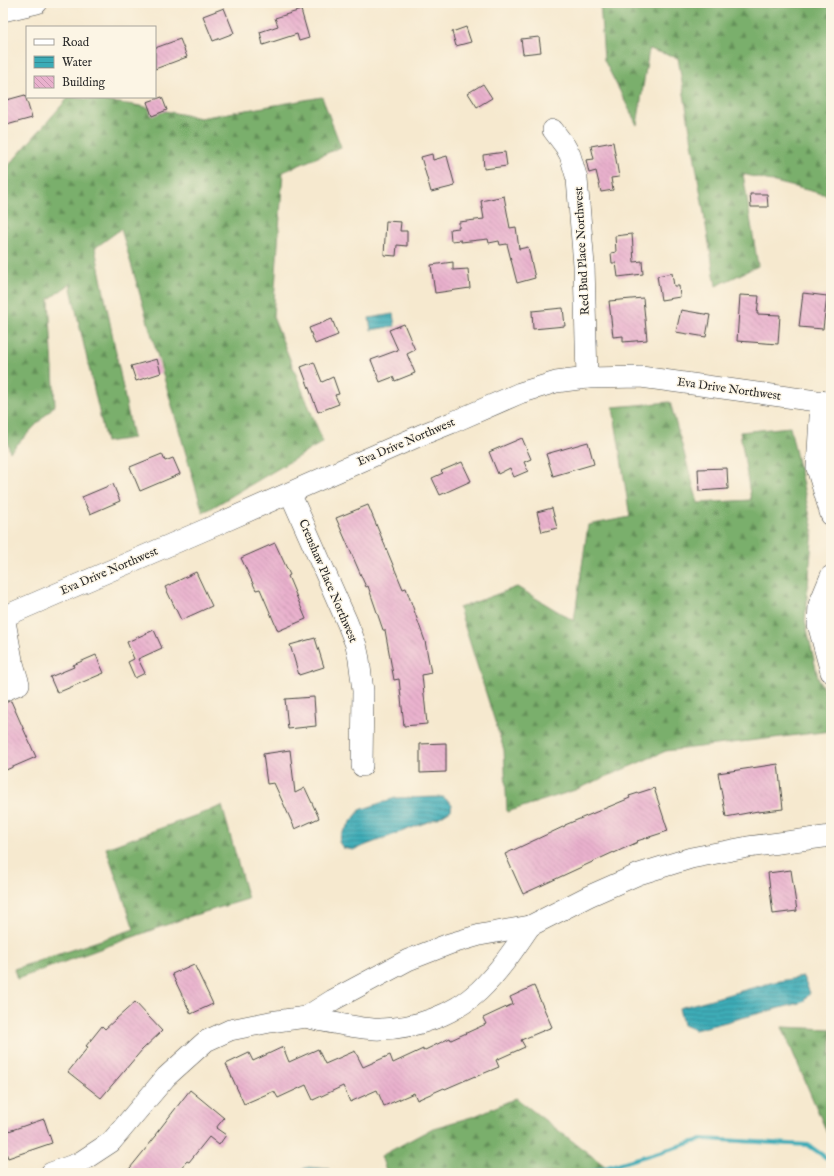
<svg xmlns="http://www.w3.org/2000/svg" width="834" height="1176" font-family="'IM FELL English',serif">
	<defs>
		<pattern id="forest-firs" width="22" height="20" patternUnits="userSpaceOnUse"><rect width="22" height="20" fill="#7aaf6c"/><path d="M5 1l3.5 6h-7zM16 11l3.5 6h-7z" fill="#648f59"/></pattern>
		<pattern id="water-rules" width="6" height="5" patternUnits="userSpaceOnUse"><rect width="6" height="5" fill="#3cacb7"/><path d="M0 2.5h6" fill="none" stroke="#338c95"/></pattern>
		<pattern id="building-back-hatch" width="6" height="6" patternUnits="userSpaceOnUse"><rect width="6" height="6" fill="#e9b1cd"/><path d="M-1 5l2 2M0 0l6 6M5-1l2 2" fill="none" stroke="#c898b0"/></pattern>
	</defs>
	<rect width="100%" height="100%" fill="#fcf5e5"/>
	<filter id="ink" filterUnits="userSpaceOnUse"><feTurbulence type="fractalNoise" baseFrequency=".025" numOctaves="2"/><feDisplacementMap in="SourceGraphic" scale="8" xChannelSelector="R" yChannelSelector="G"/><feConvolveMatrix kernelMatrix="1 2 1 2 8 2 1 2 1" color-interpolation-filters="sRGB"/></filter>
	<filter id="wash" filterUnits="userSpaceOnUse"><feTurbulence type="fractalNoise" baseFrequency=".012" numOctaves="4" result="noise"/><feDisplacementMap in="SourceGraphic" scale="16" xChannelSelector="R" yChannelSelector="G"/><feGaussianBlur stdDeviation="0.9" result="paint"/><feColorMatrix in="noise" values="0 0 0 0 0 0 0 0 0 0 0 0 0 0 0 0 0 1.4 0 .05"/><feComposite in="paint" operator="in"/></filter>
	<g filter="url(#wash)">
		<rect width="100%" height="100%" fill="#f6e9cf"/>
		<g fill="url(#forest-firs)" stroke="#526d4c">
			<path d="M 600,3 L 831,3 L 831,196 L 743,174 L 758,266 L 716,286 L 678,58 L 649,49 L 637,125 L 604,60 Z"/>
			<path d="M 69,97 L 135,105 L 200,118 L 322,97 L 341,147 L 283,172 L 273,317 L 323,442 L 203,513 L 121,229 L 95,248 L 133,438 L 106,442 L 70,284 L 49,299 L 55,405 L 10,452 L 3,425 L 3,172 Z"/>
			<path d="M 670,402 L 698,503 L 751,500 L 740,432 L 790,427 L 813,530 L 805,620 L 818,678 L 831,705 L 831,731 L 666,751 L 575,790 L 507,812 L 504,750 L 459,608 L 517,587 L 574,621 L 588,525 L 630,517 L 613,407 Z"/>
			<path d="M 222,806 L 248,899 L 188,917 L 17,979 L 14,969 L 134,929 L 106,848 Z"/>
			<path d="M 782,1027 L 831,1029 L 831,1142 Z"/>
			<path d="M 516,1098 L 614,1173 L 387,1173 L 381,1156 L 433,1128 L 475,1116 Z"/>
		</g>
		<g fill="url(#water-rules)" stroke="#346c71">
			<path d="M 393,314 L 395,326 L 371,330 L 369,318 Z"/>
			<path d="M 443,797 L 452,804 L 451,810 L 438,818 L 353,850 L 343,848 L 339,842 L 341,835 L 360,810 L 395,798 Z"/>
			<path d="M 803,977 L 810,993 L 803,1002 L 695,1030 L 683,1025 L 679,1008 L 774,982 Z"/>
			<path d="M 308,1167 L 329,1169 L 333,1173 L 291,1173 Z"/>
		</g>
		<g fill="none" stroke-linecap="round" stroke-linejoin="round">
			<path stroke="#3cacb7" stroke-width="4" d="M 587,1173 L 704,1139 L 808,1145 L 831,1161"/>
		</g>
		<g id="blocks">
			<g fill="url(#building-back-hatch)">
				<path d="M 224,8 L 234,33 L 213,41 L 203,16 Z"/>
				<path d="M 301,10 L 309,38 L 299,41 L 297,34 L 263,45 L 260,32 L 278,26 L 275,18 Z"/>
				<path d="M 466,27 L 471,42 L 456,46 L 452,32 Z"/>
				<path d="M 539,37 L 541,52 L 523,54 L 521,39 Z"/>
				<path d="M 180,39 L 187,57 L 155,69 L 155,48 Z"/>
				<path d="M 483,84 L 492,98 L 477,107 L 468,93 Z"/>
				<path d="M 25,95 L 32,118 L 3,126 L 3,101 Z"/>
				<path d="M 162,97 L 167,110 L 152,116 L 147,102 Z"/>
				<path d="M 613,142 L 619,177 L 611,178 L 613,190 L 601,192 L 596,171 L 589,173 L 586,160 L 594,159 L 591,146 Z"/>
				<path d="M 505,152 L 507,166 L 484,169 L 483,155 Z"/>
				<path d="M 432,154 L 433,160 L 447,156 L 455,186 L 431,192 L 421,157 Z"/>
				<path d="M 750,194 L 767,194 L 768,207 L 751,207 Z"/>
				<path d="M 504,196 L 510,228 L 516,227 L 519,249 L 528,247 L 535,278 L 517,283 L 507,244 L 500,245 L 499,241 L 489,243 L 488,239 L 461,242 L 461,240 L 451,241 L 450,229 L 459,228 L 459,222 L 484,219 L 481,201 Z"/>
				<path d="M 386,221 L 401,222 L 400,231 L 407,231 L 407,246 L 397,245 L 396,256 L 384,255 Z"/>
				<path d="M 632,234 L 634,262 L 642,261 L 643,274 L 618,277 L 616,263 L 612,263 L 611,253 L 616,252 L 615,236 Z"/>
				<path d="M 453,262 L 453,270 L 468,269 L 470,288 L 435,293 L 431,265 Z"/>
				<path d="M 672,273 L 674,286 L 679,286 L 680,297 L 661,300 L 657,276 Z"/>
				<path d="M 803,293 L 827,296 L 823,329 L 799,327 Z"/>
				<path d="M 740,295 L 759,296 L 757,314 L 780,315 L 778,344 L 737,341 Z"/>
				<path d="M 643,298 L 647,340 L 623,342 L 623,336 L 613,337 L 609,301 Z"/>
				<path d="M 563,308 L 565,326 L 533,329 L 532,311 Z"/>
				<path d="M 681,310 L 710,315 L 706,337 L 676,332 Z"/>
				<path d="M 332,319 L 338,335 L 315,344 L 309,328 Z"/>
				<path d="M 404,324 L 415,350 L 407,354 L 415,373 L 395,381 L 393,377 L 380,382 L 371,360 L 398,350 L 389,330 Z"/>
				<path d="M 157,359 L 161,373 L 136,381 L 131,366 Z"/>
				<path d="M 314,362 L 322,382 L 333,377 L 339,394 L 335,395 L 339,404 L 318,412 L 301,367 Z"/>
				<path d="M 522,438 L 531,459 L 524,462 L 528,471 L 514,477 L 510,468 L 498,474 L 489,452 Z"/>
				<path d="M 588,442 L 594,464 L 553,476 L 546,454 Z"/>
				<path d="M 162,454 L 165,461 L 173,458 L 180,474 L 140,491 L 130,467 Z"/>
				<path d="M 462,462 L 471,481 L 440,495 L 432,478 L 443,473 L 441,471 Z"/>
				<path d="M 727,468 L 728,489 L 699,491 L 698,469 Z"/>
				<path d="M 113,484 L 120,501 L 90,514 L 82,497 Z"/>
				<path d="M 368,505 L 403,589 L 406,588 L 425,641 L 431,673 L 422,675 L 427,724 L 404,726 L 399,679 L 394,680 L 385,630 L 383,630 L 368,586 L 366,587 L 336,518 Z"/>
				<path d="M 552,508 L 557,528 L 542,532 L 537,512 Z"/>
				<path d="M 275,543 L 290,575 L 288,576 L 306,619 L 278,631 L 260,589 L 256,590 L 241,558 Z"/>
				<path d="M 196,572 L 212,606 L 181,620 L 165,587 Z"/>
				<path d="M 154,630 L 162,648 L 138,659 L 145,673 L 135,678 L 128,662 L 134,659 L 127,642 Z"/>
				<path d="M 315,638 L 324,667 L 299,675 L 290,645 Z"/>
				<path d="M 96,655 L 104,673 L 57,693 L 50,677 L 74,667 L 73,665 Z"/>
				<path d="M 314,697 L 316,726 L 288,729 L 285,699 Z"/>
				<path d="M 11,701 L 36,757 L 6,770 L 3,763 L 3,703 Z"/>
				<path d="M 446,743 L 446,772 L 420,773 L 420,744 Z"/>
				<path d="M 290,750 L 295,793 L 305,788 L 319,818 L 295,829 L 274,783 L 267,784 L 263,754 Z"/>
				<path d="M 778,764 L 783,809 L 758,812 L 758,811 L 726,817 L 718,773 Z"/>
				<path d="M 654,788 L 668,831 L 637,841 L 638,842 L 614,853 L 614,852 L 523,894 L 505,854 L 565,826 L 565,825 L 630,798 L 629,796 Z"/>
				<path d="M 791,870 L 797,911 L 773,914 L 768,873 Z"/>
				<path d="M 194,964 L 213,1004 L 191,1014 L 172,974 Z"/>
				<path d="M 534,986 L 552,1027 L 521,1040 L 525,1047 L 496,1060 L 499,1067 L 475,1077 L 475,1076 L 445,1089 L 444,1088 L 417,1100 L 414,1093 L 384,1106 L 377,1090 L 350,1102 L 343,1086 L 313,1100 L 306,1085 L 278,1098 L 274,1091 L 244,1104 L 226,1064 L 249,1053 L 253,1061 L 283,1047 L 289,1062 L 318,1049 L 325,1064 L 355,1051 L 363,1067 L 390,1055 L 393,1063 L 423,1049 L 423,1051 L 450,1038 L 451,1040 L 486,1024 L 483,1018 L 513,1004 L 510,997 Z"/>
				<path d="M 135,1002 L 162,1031 L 142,1050 L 101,1098 L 68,1072 L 88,1047 L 86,1046 L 102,1026 L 105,1029 Z"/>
				<path d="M 190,1090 L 224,1118 L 216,1128 L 226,1135 L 219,1145 L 209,1137 L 189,1162 L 187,1161 L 176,1173 L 126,1173 L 156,1136 L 155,1135 Z"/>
				<path d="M 44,1119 L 52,1143 L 8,1158 L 3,1144 L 3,1133 Z"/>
			</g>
		</g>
	</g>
	<g filter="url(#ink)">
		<use href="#blocks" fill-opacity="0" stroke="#494844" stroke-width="1"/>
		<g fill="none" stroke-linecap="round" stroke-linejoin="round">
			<defs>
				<g id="minor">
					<path d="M 3,11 L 37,3"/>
					<path d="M 553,130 L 565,146 L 570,155 L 577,179 L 584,265 L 587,378"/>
					<path d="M 821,401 L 817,468 L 831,515"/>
					<path d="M 290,493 L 347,622 L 356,645 L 359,659 L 363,691 L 362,766"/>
					<path d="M 831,576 L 819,605 L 818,624 L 831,672"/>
					<path d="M 3,617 L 216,525 L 421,435 L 451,423 L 520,393 L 556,382 L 587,378 L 641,377 L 831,403"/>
					<path d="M 3,691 L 19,684 L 12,660 L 4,616"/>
					<path d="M 306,1017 C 325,1022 344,1025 363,1028 C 369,1028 376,1030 381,1029 C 417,1028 453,1015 479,991 C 499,972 515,948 530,926"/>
					<path d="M 51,1173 L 79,1163 L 111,1142 L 166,1077 L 206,1041 L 230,1030 L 270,1022 L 306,1017 L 333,1000 L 408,960 L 449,944 L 480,935 L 530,926 L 589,896 L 639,874 L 691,858 L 748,847 L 831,836"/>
				</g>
			</defs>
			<use href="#minor" stroke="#494844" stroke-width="22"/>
			<use href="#minor" stroke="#fff" stroke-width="21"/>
		</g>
	</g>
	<g text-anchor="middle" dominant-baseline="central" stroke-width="3" stroke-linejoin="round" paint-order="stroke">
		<g font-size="12" fill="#2b2b2b" stroke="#fcf5e5">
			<text transform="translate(582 251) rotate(-93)">Red Bud Place Northwest</text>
			<text transform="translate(729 389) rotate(8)">Eva Drive Northwest</text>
			<text transform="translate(406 442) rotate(-23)">Eva Drive Northwest</text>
			<text transform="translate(109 571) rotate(-23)">Eva Drive Northwest</text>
			<text transform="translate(328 581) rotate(67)">Crenshaw Place Northwest</text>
		</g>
	</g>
	<rect width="834" height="1176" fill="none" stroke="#fcf5e5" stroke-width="16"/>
	<rect x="26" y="26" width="130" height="72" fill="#fcf5e5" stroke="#a8a49b"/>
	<rect x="34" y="39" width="20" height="6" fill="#ffffff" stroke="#a8a49b"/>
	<text x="62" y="46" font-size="12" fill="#2b2b2b">Road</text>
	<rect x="34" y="56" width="20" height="12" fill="url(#water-rules)" stroke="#a8a49b"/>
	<text x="62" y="66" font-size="12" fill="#2b2b2b">Water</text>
	<rect x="34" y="76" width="20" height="12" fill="url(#building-back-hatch)" stroke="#a8a49b"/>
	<text x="62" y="86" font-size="12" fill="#2b2b2b">Building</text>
</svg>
